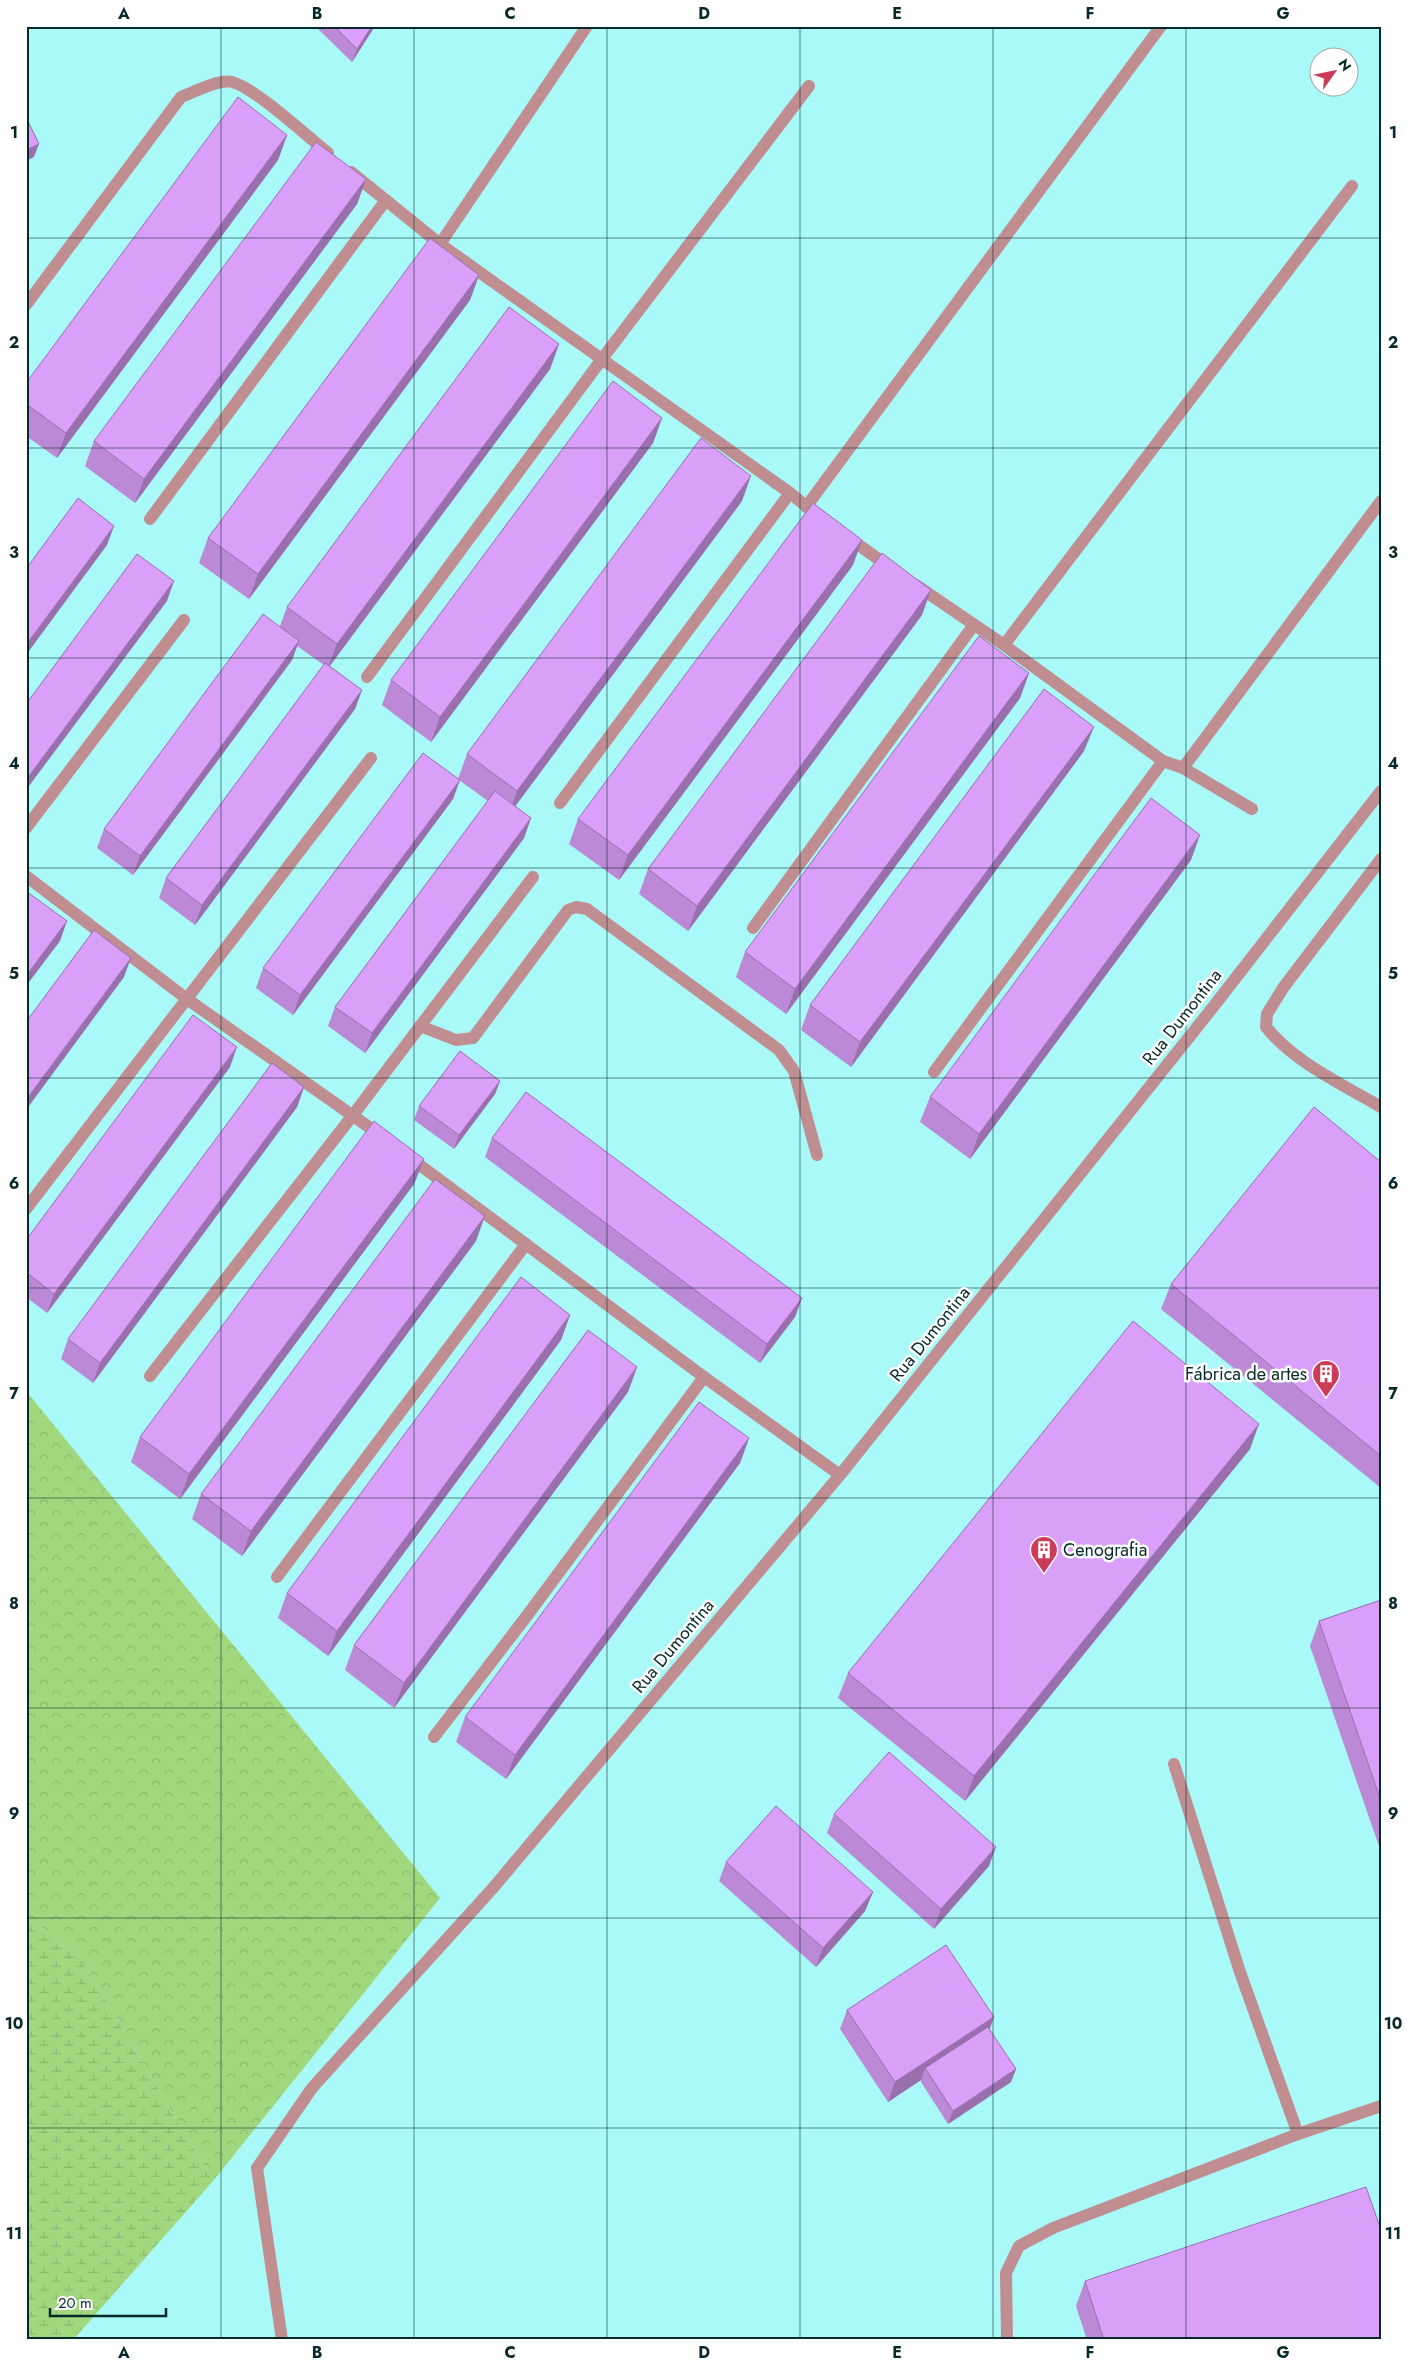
<svg xmlns="http://www.w3.org/2000/svg" width="1407" height="2366" font-family="Jost,sans-serif">
	<defs>
		<pattern id="forest-crowns" width="20" height="18" patternUnits="userSpaceOnUse" patternTransform="scale(1.25)"><rect width="20" height="18" fill="#a2d87d"/><path d="M2 6a3 3 0 1 1 6 0M12 15a3 3 0 1 1 6 0" fill="none" stroke="#8aba6c"/></pattern>
		<pattern id="wetland-marsh" width="20" height="14" patternUnits="userSpaceOnUse" patternTransform="scale(1.25)"><rect width="20" height="14" fill="#a2d87d"/><path d="M1 5h8M5 5V1M11 12h8M15 12V8" fill="none" stroke="#8aba6c"/></pattern>
	</defs>
	<rect width="100%" height="100%" fill="#a8f9f7"/>
	<path fill="url(#forest-crowns)" d="M 26,1391 L 440,1898 L 213,2181 L 77,1952 L 26,1917 Z"/>
	<path fill="url(#wetland-marsh)" d="M 26,1917 L 77,1952 L 213,2181 L 73,2340 L 26,2340 Z"/>
	<g fill="none" stroke-linecap="round" stroke-linejoin="round">
		<g stroke="#c08d91" stroke-width="12">
			<path d="M 351,172 L 440,244 L 790,493 L 822,519"/>
			<path d="M 440,244 L 587,26"/>
			<path d="M 26,305 L 181,97 C 194,92 218,79 232,82 C 254,87 308,137 328,153"/>
			<path d="M 806,507 L 1161,26"/>
			<path d="M 150,519 L 386,200"/>
			<path d="M 846,536 L 891,568"/>
			<path d="M 916,585 L 1004,645 L 1163,761 L 1183,768 L 1252,809"/>
			<path d="M 1004,645 L 1352,186"/>
			<path d="M 367,677 L 602,359 L 809,86"/>
			<path d="M 1183,768 L 1381,501"/>
			<path d="M 560,803 L 790,493"/>
			<path d="M 26,828 L 184,620"/>
			<path d="M 1381,859 L 1283,988 L 1267,1014 L 1266,1027 C 1295,1063 1342,1084 1381,1107"/>
			<path d="M 26,876 L 187,999 L 383,1137"/>
			<path d="M 753,928 L 973,626"/>
			<path d="M 420,1026 L 456,1040 L 473,1038 L 568,910 L 576,907 L 587,909 L 779,1050 L 794,1071 L 817,1155"/>
			<path d="M 934,1072 L 1163,761"/>
			<path d="M 409,1157 L 704,1377 L 840,1475"/>
			<path d="M 26,1209 L 371,758"/>
			<path d="M 150,1376 L 353,1115 L 533,877"/>
			<path d="M 277,1577 L 526,1244"/>
			<path d="M 434,1737 L 526,1617 L 704,1377"/>
			<path d="M 1174,1764 L 1240,1972 L 1298,2134"/>
			<path d="M 282,2340 L 257,2168 L 312,2088 L 493,1888 L 840,1475 L 1210,1011 L 1381,791"/>
			<path d="M 1007,2340 L 1006,2273 L 1019,2246 L 1053,2228 L 1298,2134 L 1381,2106"/>
		</g>
	</g>
	<g fill="#bb89d5">
		<path d="M 315,26 L 375,26 L 352,62 Z"/>
		<path d="M 287,135 L 278,160 L 57,458 L 26,436 L 26,383 Z"/>
		<path d="M 366,179 L 357,204 L 135,503 L 85,466 L 94,441 Z"/>
		<path d="M 479,275 L 470,300 L 249,599 L 199,563 L 208,538 Z"/>
		<path d="M 559,344 L 550,369 L 330,666 L 362,690 L 355,709 L 195,925 L 159,898 L 166,878 L 324,665 L 297,646 L 292,660 L 133,875 L 97,848 L 104,829 L 280,626 L 287,607 Z"/>
		<path d="M 662,418 L 653,443 L 431,742 L 382,705 L 391,680 Z"/>
		<path d="M 742,501 L 515,806 L 531,818 L 524,838 L 365,1053 L 328,1026 L 335,1007 L 488,801 L 459,780 L 453,799 L 293,1015 L 256,988 L 263,968 L 458,779 L 467,754 Z"/>
		<path d="M 853,565 L 619,880 L 569,844 L 578,819 Z"/>
		<path d="M 922,615 L 688,931 L 639,894 L 648,869 Z"/>
		<path d="M 1029,673 L 1020,698 L 786,1014 L 736,977 L 745,952 Z"/>
		<path d="M 1084,751 L 851,1067 L 801,1030 L 810,1005 Z"/>
		<path d="M 1191,860 L 970,1159 L 920,1122 L 930,1097 Z"/>
		<path d="M 230,1067 L 47,1313 L 26,1297 L 26,1240 Z"/>
		<path d="M 500,1081 L 495,1094 L 454,1149 L 414,1120 L 419,1106 Z"/>
		<path d="M 304,1087 L 297,1107 L 93,1383 L 61,1359 L 68,1339 Z"/>
		<path d="M 492,1138 L 802,1298 L 795,1317 L 760,1363 L 485,1157 Z"/>
		<path d="M 424,1159 L 414,1184 L 180,1499 L 131,1462 L 140,1437 Z"/>
		<path d="M 1381,1162 L 1381,1488 L 1161,1309 L 1171,1284 Z"/>
		<path d="M 476,1241 L 242,1556 L 192,1519 L 201,1494 Z"/>
		<path d="M 570,1315 L 561,1340 L 328,1656 L 278,1618 L 287,1593 Z"/>
		<path d="M 637,1367 L 628,1392 L 394,1708 L 345,1670 L 354,1645 Z"/>
		<path d="M 749,1438 L 740,1463 L 506,1779 L 456,1742 L 465,1717 Z"/>
		<path d="M 1250,1449 L 965,1801 L 838,1698 L 848,1673 Z"/>
		<path d="M 1381,1600 L 1381,1852 L 1310,1646 L 1319,1621 Z"/>
		<path d="M 834,1814 L 989,1866 L 934,1929 L 827,1833 Z"/>
		<path d="M 726,1862 L 873,1892 L 865,1911 L 816,1967 L 719,1881 Z"/>
		<path d="M 847,2010 L 989,2029 L 1016,2069 L 1011,2082 L 948,2124 L 921,2082 L 921,2080 L 888,2102 L 840,2029 Z"/>
		<path d="M 1085,2281 L 1381,2340 L 1087,2340 L 1076,2306 Z"/>
	</g>
	<g fill="#996fae">
		<path d="M 372,26 L 375,26 L 352,62 L 357,49 Z"/>
		<path d="M 287,135 L 278,160 L 57,458 L 66,433 Z"/>
		<path d="M 39,144 L 34,157 L 26,161 L 26,150 Z"/>
		<path d="M 366,179 L 357,204 L 135,503 L 144,479 Z"/>
		<path d="M 479,275 L 470,300 L 249,599 L 258,574 Z"/>
		<path d="M 559,344 L 550,369 L 328,668 L 337,644 Z"/>
		<path d="M 662,418 L 653,443 L 431,742 L 440,717 Z"/>
		<path d="M 751,476 L 742,501 L 508,816 L 517,791 Z"/>
		<path d="M 114,526 L 107,545 L 26,655 L 26,645 Z"/>
		<path d="M 862,540 L 853,565 L 619,880 L 628,855 Z"/>
		<path d="M 174,581 L 167,601 L 26,790 L 26,780 Z"/>
		<path d="M 931,590 L 922,615 L 688,931 L 697,906 Z"/>
		<path d="M 299,641 L 292,660 L 133,875 L 140,856 Z"/>
		<path d="M 1029,673 L 1020,698 L 786,1014 L 795,989 Z"/>
		<path d="M 362,690 L 355,709 L 195,925 L 202,905 Z"/>
		<path d="M 1094,727 L 1084,751 L 851,1067 L 860,1042 Z"/>
		<path d="M 460,780 L 453,799 L 293,1015 L 300,995 Z"/>
		<path d="M 531,818 L 524,838 L 365,1053 L 372,1033 Z"/>
		<path d="M 1200,835 L 1191,860 L 970,1159 L 979,1134 Z"/>
		<path d="M 67,921 L 60,941 L 26,986 L 26,976 Z"/>
		<path d="M 131,958 L 124,977 L 26,1110 L 26,1100 Z"/>
		<path d="M 237,1047 L 230,1067 L 47,1313 L 54,1294 Z"/>
		<path d="M 500,1081 L 495,1094 L 454,1149 L 459,1135 Z"/>
		<path d="M 304,1087 L 297,1107 L 93,1383 L 100,1363 Z"/>
		<path d="M 424,1159 L 414,1184 L 180,1499 L 189,1474 Z"/>
		<path d="M 485,1216 L 476,1241 L 242,1556 L 251,1531 Z"/>
		<path d="M 802,1298 L 795,1317 L 760,1363 L 767,1344 Z"/>
		<path d="M 570,1315 L 561,1340 L 328,1656 L 337,1631 Z"/>
		<path d="M 637,1367 L 628,1392 L 394,1708 L 404,1683 Z"/>
		<path d="M 1259,1424 L 1250,1449 L 965,1801 L 974,1776 Z"/>
		<path d="M 749,1438 L 740,1463 L 506,1779 L 515,1755 Z"/>
		<path d="M 996,1847 L 989,1866 L 934,1929 L 941,1909 Z"/>
		<path d="M 873,1892 L 865,1911 L 816,1967 L 823,1948 Z"/>
		<path d="M 994,2017 L 987,2037 L 925,2068 L 921,2080 L 888,2102 L 895,2082 Z"/>
		<path d="M 1016,2069 L 1011,2082 L 948,2124 L 953,2111 Z"/>
	</g>
	<g fill="#da9ff8" stroke="#996fae">
		<path d="M 334,26 L 372,26 L 357,49 Z"/>
		<path d="M 238,97 L 287,135 L 66,433 L 26,404 L 26,383 Z"/>
		<path d="M 26,117 L 39,144 L 26,150 Z"/>
		<path d="M 316,142 L 366,179 L 144,479 L 94,441 Z"/>
		<path d="M 430,238 L 479,275 L 258,574 L 208,538 Z"/>
		<path d="M 509,307 L 559,344 L 337,644 L 287,607 Z"/>
		<path d="M 613,381 L 662,418 L 440,717 L 391,680 Z"/>
		<path d="M 701,438 L 751,476 L 517,791 L 467,754 Z"/>
		<path d="M 78,498 L 114,526 L 26,645 L 26,569 Z"/>
		<path d="M 813,503 L 862,540 L 628,855 L 578,819 Z"/>
		<path d="M 882,553 L 931,590 L 697,906 L 648,869 Z"/>
		<path d="M 137,554 L 174,581 L 26,780 L 26,704 Z"/>
		<path d="M 263,614 L 299,641 L 140,856 L 104,829 Z"/>
		<path d="M 979,636 L 1029,673 L 795,989 L 745,952 Z"/>
		<path d="M 325,663 L 362,690 L 202,905 L 166,878 Z"/>
		<path d="M 1044,689 L 1094,727 L 860,1042 L 810,1005 Z"/>
		<path d="M 423,753 L 460,780 L 300,995 L 263,968 Z"/>
		<path d="M 495,791 L 531,818 L 372,1033 L 335,1007 Z"/>
		<path d="M 1151,798 L 1200,835 L 979,1134 L 930,1097 Z"/>
		<path d="M 26,891 L 67,921 L 26,976 Z"/>
		<path d="M 94,930 L 131,958 L 26,1100 L 26,1022 Z"/>
		<path d="M 193,1015 L 237,1047 L 54,1294 L 26,1272 L 26,1240 Z"/>
		<path d="M 460,1051 L 500,1081 L 459,1135 L 419,1106 Z"/>
		<path d="M 272,1063 L 304,1087 L 100,1363 L 68,1339 Z"/>
		<path d="M 526,1092 L 802,1298 L 767,1344 L 492,1138 Z"/>
		<path d="M 1314,1107 L 1381,1162 L 1381,1456 L 1171,1284 Z"/>
		<path d="M 374,1121 L 424,1159 L 189,1474 L 140,1437 Z"/>
		<path d="M 435,1179 L 485,1216 L 251,1531 L 201,1494 Z"/>
		<path d="M 521,1277 L 570,1315 L 337,1631 L 287,1593 Z"/>
		<path d="M 1133,1321 L 1259,1424 L 974,1776 L 848,1673 Z"/>
		<path d="M 588,1330 L 637,1367 L 404,1683 L 354,1645 Z"/>
		<path d="M 699,1402 L 749,1438 L 515,1755 L 465,1717 Z"/>
		<path d="M 1381,1600 L 1381,1801 L 1319,1621 Z"/>
		<path d="M 889,1752 L 996,1847 L 941,1909 L 834,1814 Z"/>
		<path d="M 776,1806 L 873,1892 L 823,1948 L 726,1862 Z"/>
		<path d="M 946,1945 L 994,2017 L 895,2082 L 847,2010 Z"/>
		<path d="M 988,2027 L 1016,2069 L 953,2111 L 925,2068 Z"/>
		<path d="M 1366,2187 L 1381,2230 L 1381,2340 L 1104,2340 L 1085,2281 Z"/>
	</g>
	<path fill="none" stroke="#062a29" stroke-width="1" stroke-opacity="0.55" d="M 221,26 L 221,2340M 414,26 L 414,2340M 607,26 L 607,2340M 800,26 L 800,2340M 993,26 L 993,2340M 1186,26 L 1186,2340M 26,238 L 1381,238M 26,448 L 1381,448M 26,658 L 1381,658M 26,868 L 1381,868M 26,1078 L 1381,1078M 26,1288 L 1381,1288M 26,1498 L 1381,1498M 26,1708 L 1381,1708M 26,1918 L 1381,1918M 26,2128 L 1381,2128"/>
	<defs>
		<symbol id="building-pin" viewBox="-11 -11 22 30"><path d="M0 17L-7.5 6A9.5 9.5 0 1 1 7.5 6Z" fill="#cc3c58" stroke="#fff"/><path d="M-4-6H4V6H1V3H-1V6H-4ZM-2.5-4.3h1.7v1.8h-1.7ZM.8-4.3h1.7v1.8H.8ZM-2.5-1h1.7V.8h-1.7ZM.8-1h1.7V.8H.8Z" fill="#fff"/></symbol>
	</defs>
	<g fill-rule="evenodd">
		<use href="#building-pin" x="1310" y="1358" width="32" height="43"/>
		<use href="#building-pin" x="1028" y="1534" width="32" height="43"/>
	</g>
	<g text-anchor="middle" dominant-baseline="central" stroke-width="5" stroke-linejoin="round" paint-order="stroke">
		<g font-size="18" fill="#062a29" stroke="#fff">
			<text transform="translate(1182 1017) rotate(-52)">Rua Dumontina</text>
			<text transform="translate(930 1334) rotate(-51)">Rua Dumontina</text>
			<text transform="translate(673 1646) rotate(-50)">Rua Dumontina</text>
		</g>
		<g font-size="18" fill="#062a29" stroke="#fff" text-anchor="end">
			<text x="1307" y="1374">Fábrica de artes</text>
			<text x="1063" y="1550" text-anchor="start">Cenografia</text>
		</g>
	</g>
	<rect width="1407" height="2366" fill="none" stroke="#ffffff" stroke-width="55"/>
	<g transform="translate(1334 72) rotate(57)"><circle r="24" fill="#ffffff" stroke="#9baaa9"/>
	<path d="M0-4L9 19L0 12L-9 19Z" fill="#cc3c58"/>
	<text y="-8" font-size="14" font-weight="bold" text-anchor="middle" fill="#062a29">N</text>
	</g>
	<path d="M50 2308v8h116v-8" fill="none" stroke="#062a29" stroke-width="2.5"/>
	<text x="58" y="2308" font-size="15" fill="#062a29" stroke="#ffffff" stroke-width="4" paint-order="stroke">20 m</text>
	<rect x="28" y="28" width="1352" height="2310" fill="none" stroke="#062a29" stroke-width="2"/>
	<g font-size="16" text-anchor="middle" font-weight="bold" fill="#062a29">
		<text x="124" y="19">A</text>
		<text x="317" y="19">B</text>
		<text x="510" y="19">C</text>
		<text x="704" y="19">D</text>
		<text x="897" y="19">E</text>
		<text x="1090" y="19">F</text>
		<text x="1283" y="19">G</text>
		<text x="14" y="138">1</text>
		<text x="1393" y="138">1</text>
		<text x="14" y="348">2</text>
		<text x="1393" y="348">2</text>
		<text x="14" y="558">3</text>
		<text x="1393" y="558">3</text>
		<text x="14" y="769">4</text>
		<text x="1393" y="769">4</text>
		<text x="14" y="979">5</text>
		<text x="1393" y="979">5</text>
		<text x="14" y="1189">6</text>
		<text x="1393" y="1189">6</text>
		<text x="14" y="1399">7</text>
		<text x="1393" y="1399">7</text>
		<text x="14" y="1609">8</text>
		<text x="1393" y="1609">8</text>
		<text x="14" y="1819">9</text>
		<text x="1393" y="1819">9</text>
		<text x="14" y="2029">10</text>
		<text x="1393" y="2029">10</text>
		<text x="14" y="2239">11</text>
		<text x="1393" y="2239">11</text>
		<text x="124" y="2358">A</text>
		<text x="317" y="2358">B</text>
		<text x="510" y="2358">C</text>
		<text x="704" y="2358">D</text>
		<text x="897" y="2358">E</text>
		<text x="1090" y="2358">F</text>
		<text x="1283" y="2358">G</text>
	</g>
</svg>
